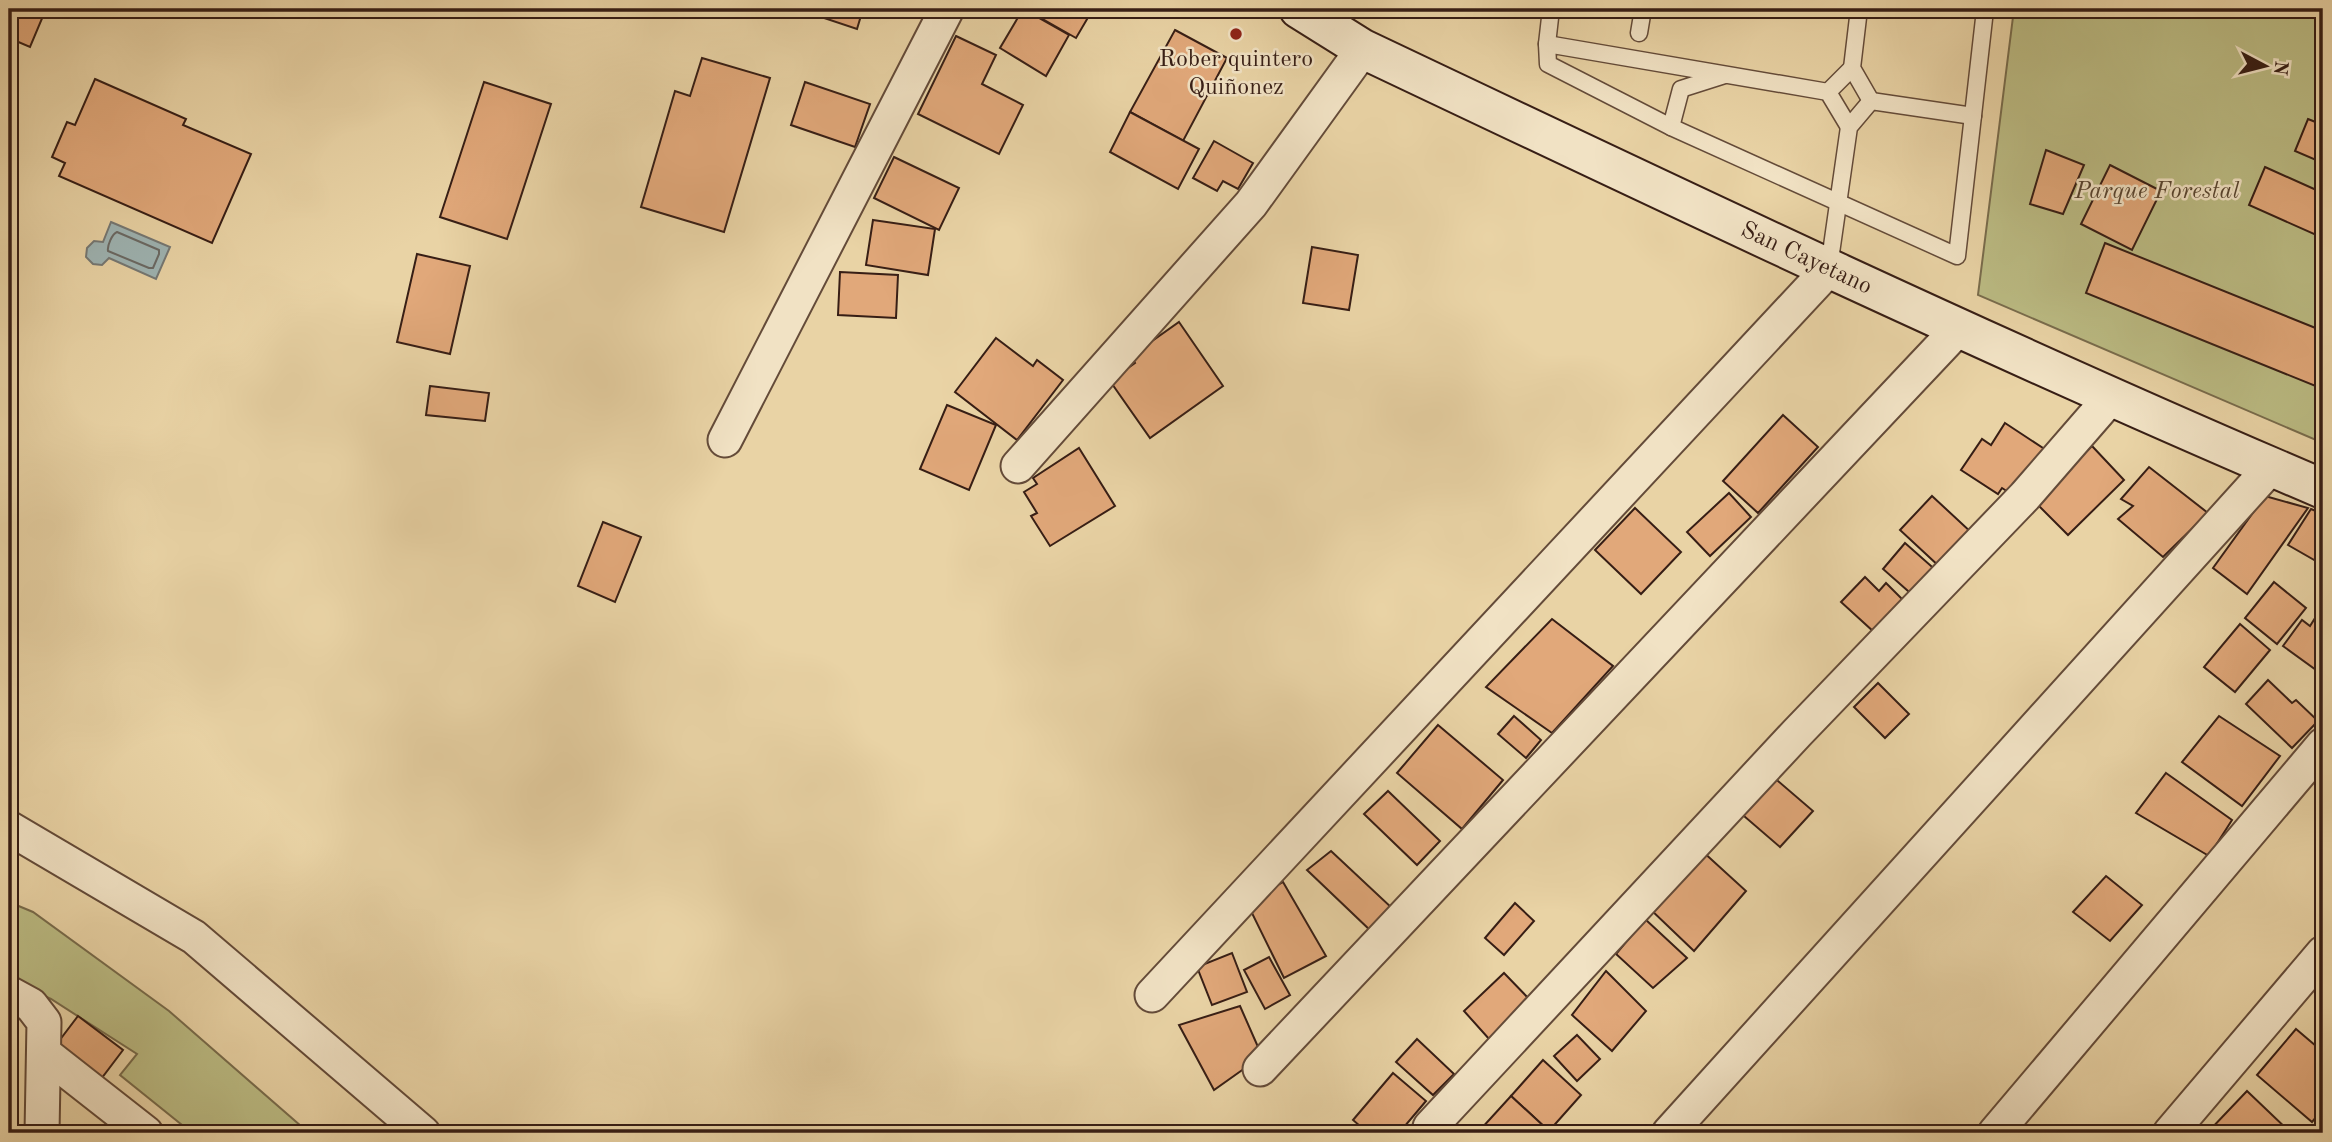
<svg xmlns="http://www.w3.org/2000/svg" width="2332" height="1142" font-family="'Old Standard TT',serif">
	<rect width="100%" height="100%" fill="#e9d3a5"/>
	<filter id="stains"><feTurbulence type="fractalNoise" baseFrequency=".00286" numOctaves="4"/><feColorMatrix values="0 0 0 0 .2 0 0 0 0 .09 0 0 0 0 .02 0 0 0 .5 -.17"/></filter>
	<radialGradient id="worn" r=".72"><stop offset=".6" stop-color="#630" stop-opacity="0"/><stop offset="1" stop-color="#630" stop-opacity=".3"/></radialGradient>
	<g fill="#bbbb83" stroke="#796c4c" stroke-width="2">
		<path d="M 2014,9 L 2323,9 L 2323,443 L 1978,295 Z"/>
		<path d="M 9,902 L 33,912 L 169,1011 L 309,1133 L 192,1133 L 120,1075 L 137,1054 L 51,999 L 9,980 Z"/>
	</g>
	<path fill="#9eb4b3" stroke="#757874" stroke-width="2" d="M 111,222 L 170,247 L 156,279 L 109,258 L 102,265 L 93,264 L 86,257 L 87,248 L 94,241 L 103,242 Z"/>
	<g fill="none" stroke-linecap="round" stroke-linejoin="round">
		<path stroke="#6a6964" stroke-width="2" d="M 117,232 L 159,250 L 159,254 L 153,268 L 149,268 L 108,251 C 107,246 112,234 117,232 Z"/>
	</g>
	<g fill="#e1a87a" stroke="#371e15" stroke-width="2">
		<path d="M 9,9 L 46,9 L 30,47 L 9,38 Z"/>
		<path d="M 451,9 L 481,9 L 479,16 Z"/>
		<path d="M 808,9 L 863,9 L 857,29 L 806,12 Z"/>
		<path d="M 1023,9 L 1069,35 L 1046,76 L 1000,48 Z"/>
		<path d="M 1025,9 L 1093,9 L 1076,38 Z"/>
		<path d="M 1175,30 L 1227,58 L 1183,141 L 1130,112 Z"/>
		<path d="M 956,36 L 996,55 L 982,84 L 1023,105 L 999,154 L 918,114 Z"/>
		<path d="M 702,58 L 770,78 L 724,232 L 641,207 L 675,91 L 690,96 Z"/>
		<path d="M 95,79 L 186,119 L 183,125 L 251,154 L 212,243 L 59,176 L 65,163 L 52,157 L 67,122 L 75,125 Z"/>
		<path d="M 484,82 L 551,104 L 507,239 L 440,217 Z"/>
		<path d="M 805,82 L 870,104 L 855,147 L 791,125 Z"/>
		<path d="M 1130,112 L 1199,149 L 1178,189 L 1110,152 Z"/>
		<path d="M 2308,119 L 2323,125 L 2323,163 L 2295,151 Z"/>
		<path d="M 1214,141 L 1253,163 L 1238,189 L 1223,181 L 1217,191 L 1193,178 Z"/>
		<path d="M 2046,150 L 2084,165 L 2063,214 L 2030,204 Z"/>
		<path d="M 894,157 L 959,188 L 939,230 L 874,198 Z"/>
		<path d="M 2110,165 L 2161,191 L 2132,250 L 2081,224 Z"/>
		<path d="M 2265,167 L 2323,193 L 2323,238 L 2249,205 Z"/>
		<path d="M 873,220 L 935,229 L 928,275 L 866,265 Z"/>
		<path d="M 2105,243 L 2323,331 L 2323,389 L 2086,293 Z"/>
		<path d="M 1312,247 L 1358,255 L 1349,310 L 1303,303 Z"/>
		<path d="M 417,254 L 470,266 L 450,354 L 397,342 Z"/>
		<path d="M 840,272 L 898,275 L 896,318 L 838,315 Z"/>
		<path d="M 1179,322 L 1223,386 L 1150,438 L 1110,381 L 1135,363 L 1131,356 Z"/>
		<path d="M 996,338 L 1033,366 L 1037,360 L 1063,380 L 1017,440 L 955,392 Z"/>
		<path d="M 430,386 L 489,393 L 485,421 L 426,415 Z"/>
		<path d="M 947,405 L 996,425 L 969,490 L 920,469 Z"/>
		<path d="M 1783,415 L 1818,447 L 1758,513 L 1723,481 Z"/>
		<path d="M 2005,423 L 2046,450 L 2016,497 L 2002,488 L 1998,494 L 1961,470 L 1982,439 L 1991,445 Z"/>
		<path d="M 2092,446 L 2124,480 L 2068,535 L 2035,502 Z"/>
		<path d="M 1079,448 L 1115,506 L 1050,546 L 1031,516 L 1037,513 L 1024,492 L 1037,484 L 1033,478 Z"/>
		<path d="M 2149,467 L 2208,513 L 2163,557 L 2118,519 L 2133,506 L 2121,499 Z"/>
		<path d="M 1729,493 L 1751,517 L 1710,556 L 1687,532 Z"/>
		<path d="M 1932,496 L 1973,534 L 1941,568 L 1900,530 Z"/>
		<path d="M 2265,496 L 2308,508 L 2247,594 L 2213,568 Z"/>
		<path d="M 1635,508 L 1681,552 L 1641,594 L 1595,550 Z"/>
		<path d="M 2311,509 L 2323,514 L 2323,565 L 2288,545 Z"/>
		<path d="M 603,522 L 641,537 L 615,602 L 578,586 Z"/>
		<path d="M 1905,543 L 1939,573 L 1916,598 L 1883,569 Z"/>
		<path d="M 1865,577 L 1879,591 L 1886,583 L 1904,601 L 1874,632 L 1841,602 Z"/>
		<path d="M 2274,582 L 2306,608 L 2277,644 L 2245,618 Z"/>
		<path d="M 2317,615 L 2323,619 L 2323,675 L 2283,646 L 2302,620 L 2310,626 Z"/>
		<path d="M 1552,619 L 1613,666 L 1552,733 L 1486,687 Z"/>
		<path d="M 2240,624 L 2270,650 L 2235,692 L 2204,667 Z"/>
		<path d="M 2268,680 L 2292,703 L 2296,700 L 2318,721 L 2292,748 L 2246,704 Z"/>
		<path d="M 1878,683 L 1909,714 L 1885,738 L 1854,707 Z"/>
		<path d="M 1514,716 L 1541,740 L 1526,758 L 1498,734 Z"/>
		<path d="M 2219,716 L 2280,756 L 2242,806 L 2182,762 Z"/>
		<path d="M 1438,725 L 1503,780 L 1462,829 L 1397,773 Z"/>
		<path d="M 2166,773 L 2232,820 L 2209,856 L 2136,813 Z"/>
		<path d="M 1771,775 L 1813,811 L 1780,847 L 1737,810 Z"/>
		<path d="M 1388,791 L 1440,841 L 1417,865 L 1364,814 Z"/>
		<path d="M 1701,850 L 1746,891 L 1694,951 L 1649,908 Z"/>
		<path d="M 1331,851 L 1393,909 L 1372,932 L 1307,870 Z"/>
		<path d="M 2106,876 L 2142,905 L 2110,941 L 2073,912 Z"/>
		<path d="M 1283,882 L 1326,956 L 1284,978 L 1247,903 Z"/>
		<path d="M 1515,903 L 1534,921 L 1504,955 L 1485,938 Z"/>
		<path d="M 1645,919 L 1687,958 L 1653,988 L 1616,954 Z"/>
		<path d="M 1232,953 L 1247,992 L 1212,1005 L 1197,967 Z"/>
		<path d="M 1269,957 L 1290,995 L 1265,1009 L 1244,970 Z"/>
		<path d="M 1606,971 L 1646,1011 L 1612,1051 L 1572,1015 Z"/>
		<path d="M 1504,973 L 1531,1001 L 1490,1040 L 1464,1011 Z"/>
		<path d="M 1240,1006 L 1262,1056 L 1214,1090 L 1179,1025 Z"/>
		<path d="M 78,1016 L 123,1050 L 101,1079 L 56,1045 Z"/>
		<path d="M 2296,1029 L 2323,1052 L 2323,1109 L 2312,1122 L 2257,1075 Z"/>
		<path d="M 1577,1035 L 1600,1059 L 1577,1081 L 1554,1056 Z"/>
		<path d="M 1417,1039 L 1454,1074 L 1433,1095 L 1396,1062 Z"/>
		<path d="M 1543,1060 L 1581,1095 L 1549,1131 L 1511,1096 Z"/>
		<path d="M 1393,1073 L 1426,1101 L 1399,1133 L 1368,1133 L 1353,1120 Z"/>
		<path d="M 2247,1091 L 2291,1133 L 2207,1133 Z"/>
		<path d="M 1511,1096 L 1549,1131 L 1546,1133 L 1483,1133 L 1480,1130 Z"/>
	</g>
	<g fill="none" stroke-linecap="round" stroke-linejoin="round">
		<defs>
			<g id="lane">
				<path d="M 1859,9 L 1852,68 L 1871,101"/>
				<path d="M 1639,33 L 1643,9"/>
				<path d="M 1547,44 L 1551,9"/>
				<path d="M 1725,75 L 1681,89 L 1671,127 L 1548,64 L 1547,44 L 1828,92 L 1849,127"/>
				<path d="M 1828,92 L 1852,68"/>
				<path d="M 1671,127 L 1957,256 L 1985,10 L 1969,9"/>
				<path d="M 1829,267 L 1849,127 L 1871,101 L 1973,116"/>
			</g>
			<g id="street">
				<path d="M 725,440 L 947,9"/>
				<path d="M 1018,466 L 1251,204 L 1363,49"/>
				<path d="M 9,828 L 194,937 L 423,1133"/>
				<path d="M 9,993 L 31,1005 L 44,1022 L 42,1133"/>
				<path d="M 1152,995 L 1828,270"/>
				<path d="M 44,1053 L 146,1133"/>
				<path d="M 1260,1069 L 1958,329"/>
				<path d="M 1430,1127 L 1797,733 L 2025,496 L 2111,397"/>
				<path d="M 1669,1133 L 2271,467"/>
				<path d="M 1995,1133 L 2323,745"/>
				<path d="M 2170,1133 L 2323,953"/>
			</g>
			<path id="secondary" d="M 1299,9 L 1363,49 C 1681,200 1999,351 2323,489"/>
		</defs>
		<use href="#lane" stroke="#644b39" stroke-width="19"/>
		<use href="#street" stroke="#644b39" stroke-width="37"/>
		<use href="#secondary" stroke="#371e15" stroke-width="42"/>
		<use href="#lane" stroke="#f1e2c4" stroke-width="16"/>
		<use href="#street" stroke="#f1e2c4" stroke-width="33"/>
		<use href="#secondary" stroke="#f1e2c4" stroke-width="38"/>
	</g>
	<circle fill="#8f2418" stroke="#f1e2c4" stroke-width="2.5" cx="1236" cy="34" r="7"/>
	<g text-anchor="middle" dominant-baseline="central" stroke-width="5" stroke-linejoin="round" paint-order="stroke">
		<g font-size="24" fill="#371e15" stroke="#f1e2c4">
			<text x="1236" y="60">Rober quintero<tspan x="1236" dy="28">Quiñonez</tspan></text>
		</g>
		<g font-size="24" font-style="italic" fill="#584530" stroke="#f1e2c4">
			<text x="2157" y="192">Parque Forestal</text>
		</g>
		<g font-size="24" fill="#371e15" stroke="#f1e2c4">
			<text transform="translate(1806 259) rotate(25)">San Cayetano</text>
		</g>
	</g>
	<rect width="2332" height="1142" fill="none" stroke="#e9d3a5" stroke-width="35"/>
	<rect x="10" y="10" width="2311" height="1121" fill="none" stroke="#371e15" stroke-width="3.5"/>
	<rect x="18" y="18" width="2297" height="1107" fill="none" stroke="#371e15" stroke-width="2"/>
	<g transform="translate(2265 66) rotate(97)" stroke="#f1e2c4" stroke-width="5" paint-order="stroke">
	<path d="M0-5L12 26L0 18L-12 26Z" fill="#371e15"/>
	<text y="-10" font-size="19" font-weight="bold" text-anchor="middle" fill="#371e15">N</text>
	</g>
	<rect width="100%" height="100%" filter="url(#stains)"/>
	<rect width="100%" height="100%" fill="url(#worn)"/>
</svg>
